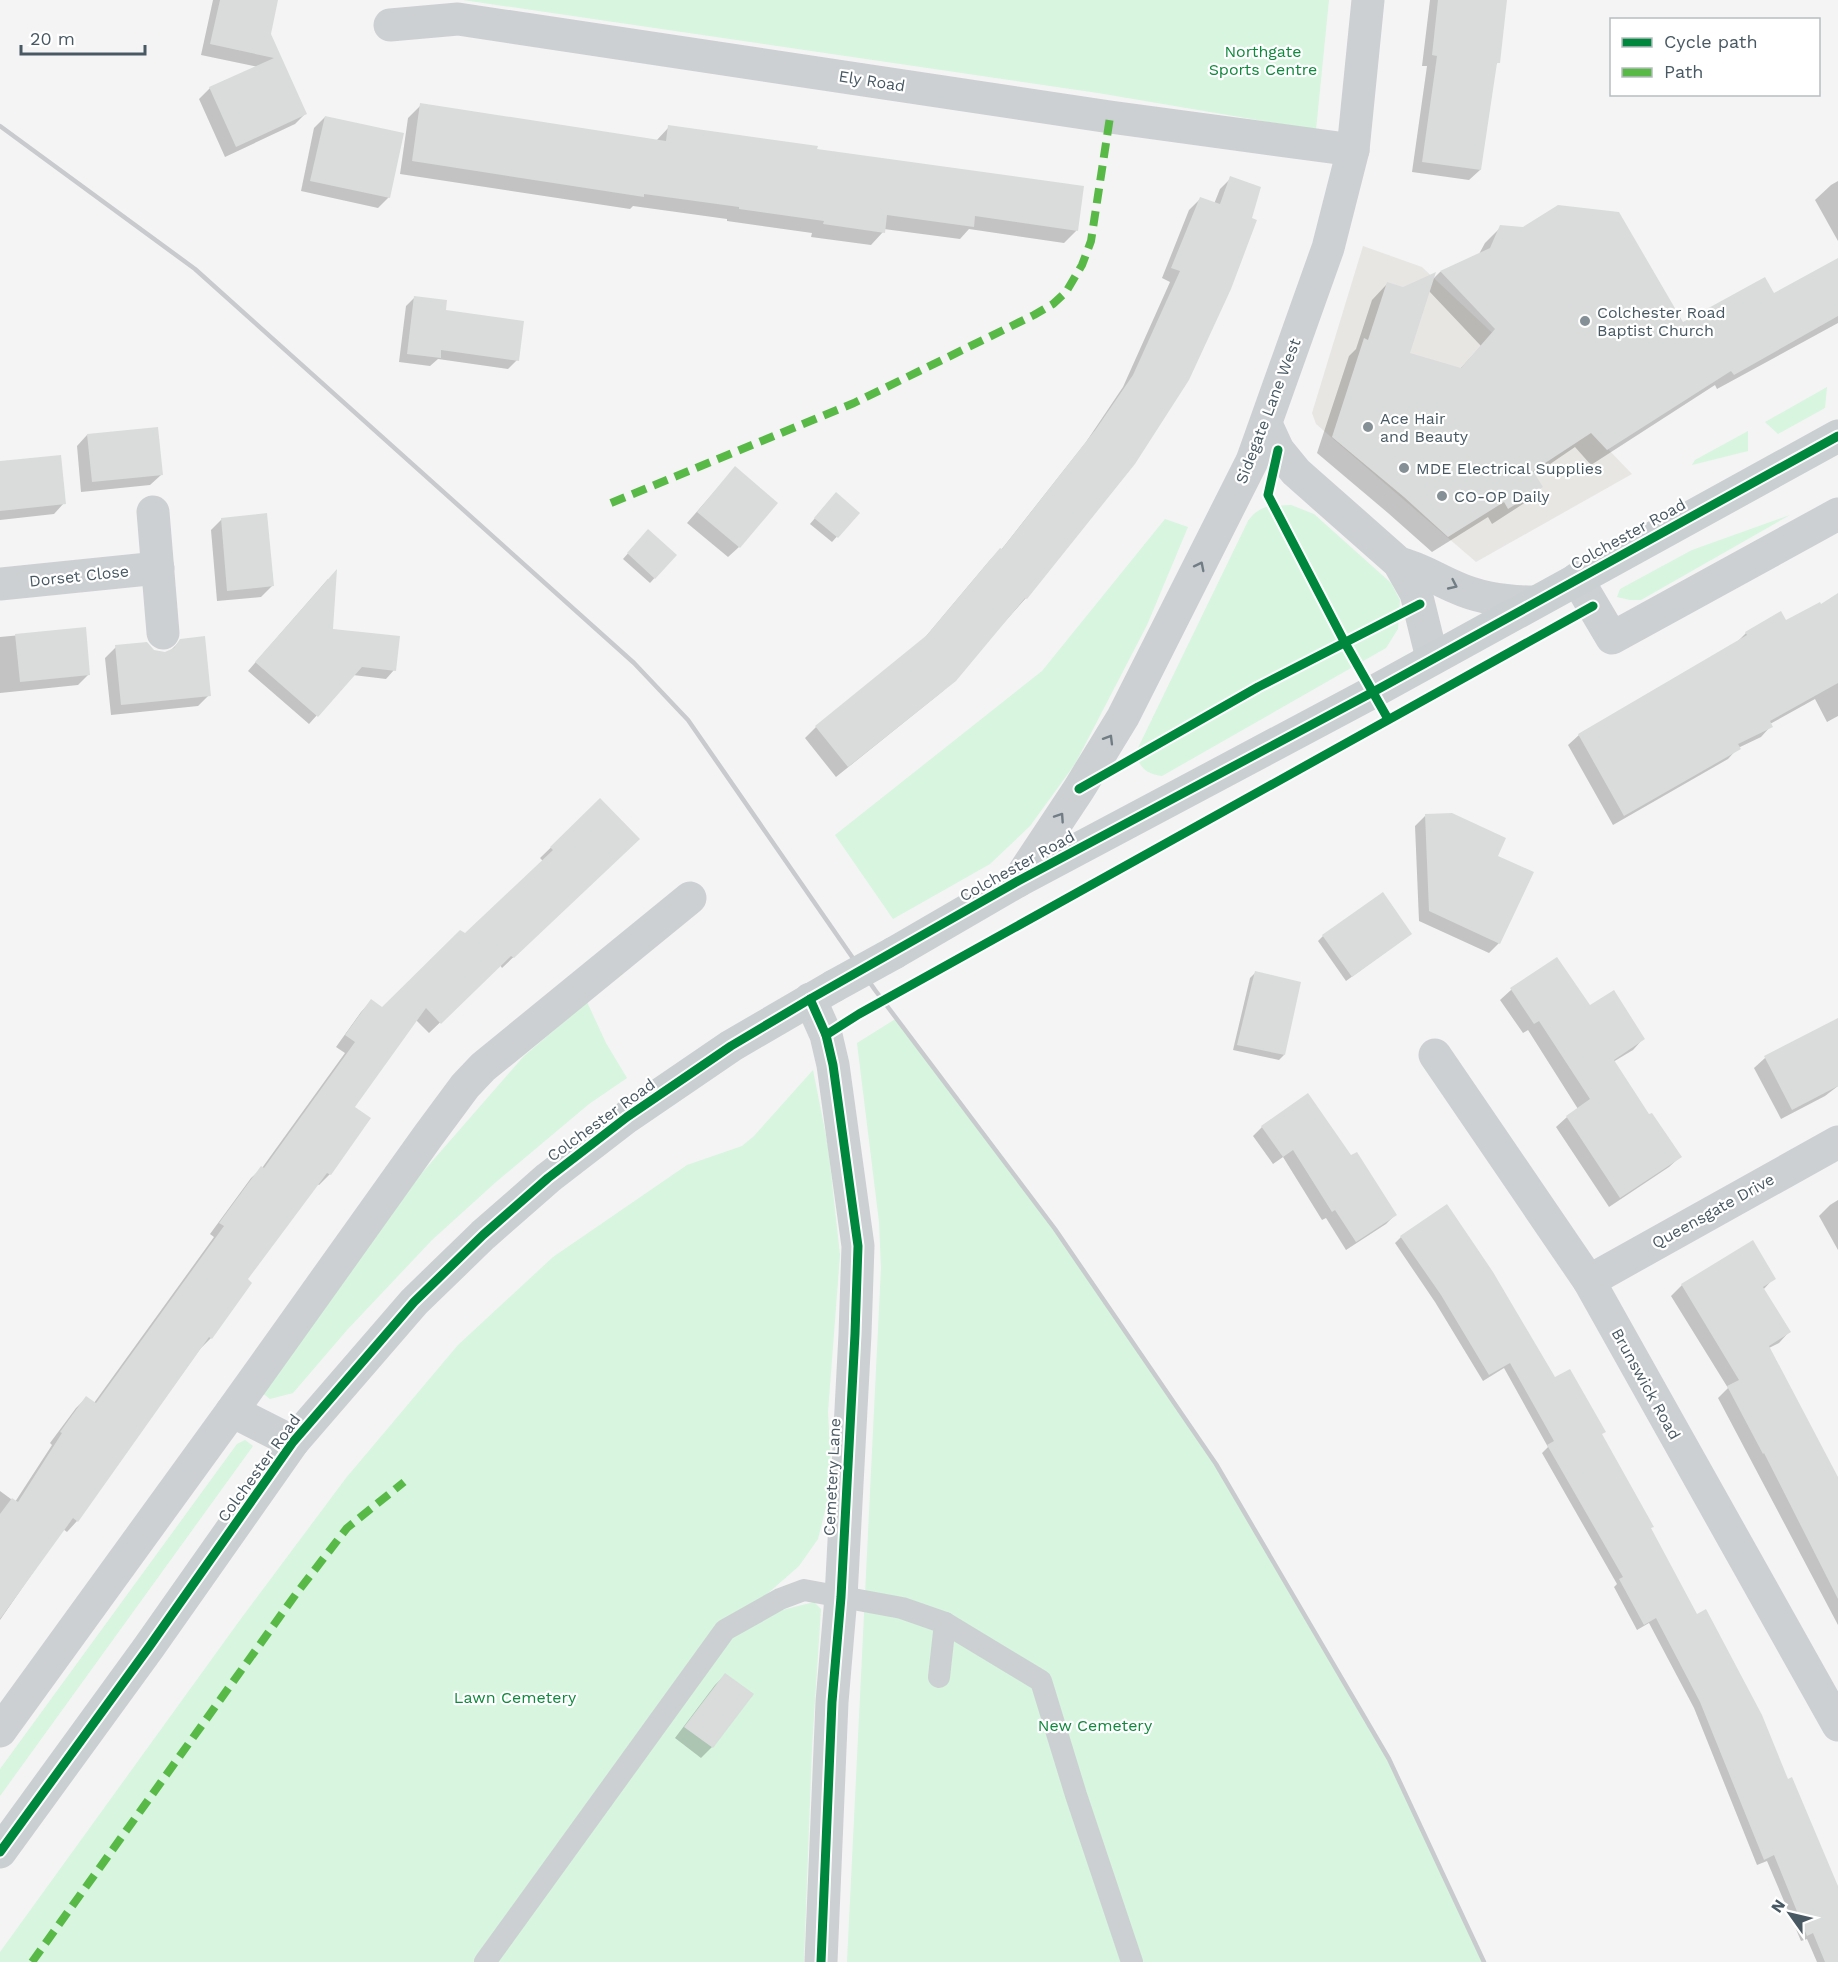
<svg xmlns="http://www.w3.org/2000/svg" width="1838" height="1962" font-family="'Work Sans',sans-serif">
	<rect width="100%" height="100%" fill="#f4f4f4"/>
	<path fill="#e8e6e3" d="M 1363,246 L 1422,267 L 1534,372 L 1632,474 L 1476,562 L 1316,424 L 1312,413 Z"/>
	<g fill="#d7f5df">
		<path d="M 463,0 L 1329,0 L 1316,130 L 1098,93 Z"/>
		<path d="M 1827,387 L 1825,408 L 1778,434 L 1765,422 Z"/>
		<path d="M 1748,431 L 1748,451 L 1692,465 L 1695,460 Z"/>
		<path d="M 1291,505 L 1314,514 L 1391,583 L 1400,600 L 1398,629 L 1386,648 L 1162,776 C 1146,774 1141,768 1135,754 L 1248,521 C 1260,504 1272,506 1291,505 Z"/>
		<path d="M 1790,515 L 1641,600 L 1630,600 L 1617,597 L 1620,589 L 1692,550 Z"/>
		<path d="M 1165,519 L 1188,527 L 1147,625 L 1075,764 L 1030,826 L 990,864 L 893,919 L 835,835 L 1042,671 Z"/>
		<path d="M 587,1002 L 606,1043 L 627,1078 L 589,1104 L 496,1182 L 432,1240 L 347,1330 L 293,1393 L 270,1399 L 261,1392 L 421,1174 L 524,1056 Z"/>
		<path d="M 897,1018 L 1055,1229 L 1217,1464 L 1389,1759 L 1484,1962 L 847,1962 L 881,1268 L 879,1222 L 857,1043 Z"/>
		<path d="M 813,1070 L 828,1146 L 840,1255 L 828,1412 L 832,1483 L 818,1539 L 799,1566 L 766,1595 L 778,1611 L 814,1602 L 821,1609 L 812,1747 L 804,1962 L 0,1962 L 0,1952 L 240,1620 L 346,1478 L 458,1345 L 553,1257 L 687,1165 L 742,1146 L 754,1136 Z"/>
		<path d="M 245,1440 L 253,1446 L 0,1796 L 0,1769 L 237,1444 Z"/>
	</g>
	<g fill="#0003" fill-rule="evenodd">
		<path d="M 213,0 L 277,0 L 270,34 L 305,114 L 295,124 L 225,157 L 199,99 L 210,88 L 258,67 L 201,55 Z"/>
		<path d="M 1430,0 L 1506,0 L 1498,62 L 1495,66 L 1480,170 L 1469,180 L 1412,172 L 1427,66 L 1422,66 Z"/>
		<path d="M 421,105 L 656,141 L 669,127 L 815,150 L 1077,230 L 1064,243 L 969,229 L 960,239 L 884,229 L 883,232 L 871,245 L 811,237 L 812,233 L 727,221 L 727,219 L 633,206 L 630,209 L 400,174 L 408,118 Z"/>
		<path d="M 325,117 L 389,197 L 378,208 L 301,191 L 314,128 Z"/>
		<path d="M 1231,178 L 1259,188 L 1026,598 L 943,691 L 836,777 L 805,738 L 816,727 L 922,641 L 990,560 L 1001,550 L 1086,442 L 1123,387 L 1170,282 L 1162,278 L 1189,210 L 1200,199 L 1214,204 L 1220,189 Z"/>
		<path d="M 1838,181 L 1838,241 L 1815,200 L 1831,185 Z"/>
		<path d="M 1501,227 L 1683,325 L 1773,295 L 1838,259 L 1838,323 L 1717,389 L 1715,385 L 1591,465 L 1575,447 L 1534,475 L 1541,486 L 1526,502 L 1492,524 L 1488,517 L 1432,552 L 1388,513 L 1317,453 L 1349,356 L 1356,349 L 1372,300 L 1387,284 L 1403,289 L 1432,280 L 1440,272 L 1479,254 L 1485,243 ZM 1429,291 L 1481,346 L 1460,369 L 1409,354 Z"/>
		<path d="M 415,297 L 444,311 L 517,360 L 508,369 L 438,359 L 430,366 L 399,362 L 406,306 Z"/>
		<path d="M 87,435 L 161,475 L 150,485 L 81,492 L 77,446 Z"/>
		<path d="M 0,463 L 64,503 L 54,514 L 0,520 Z"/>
		<path d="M 735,468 L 739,547 L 728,557 L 687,523 Z"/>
		<path d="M 831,499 L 858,513 L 832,542 L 810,524 Z"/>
		<path d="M 222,519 L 272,586 L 261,597 L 217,601 L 211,530 Z"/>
		<path d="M 643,536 L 675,555 L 650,583 L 623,559 Z"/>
		<path d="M 328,579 L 331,630 L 394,670 L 386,679 L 353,675 L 309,724 L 248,671 Z"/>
		<path d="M 1838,595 L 1838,716 L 1827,722 L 1815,699 L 1770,724 L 1771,726 L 1761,737 L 1738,748 L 1728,759 L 1613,825 L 1568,745 L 1579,735 L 1735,644 L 1746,633 L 1780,613 L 1786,622 L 1821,606 Z"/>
		<path d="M 84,629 L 89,674 L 78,685 L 0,693 L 0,637 Z"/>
		<path d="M 181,640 L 209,695 L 198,706 L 111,715 L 105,658 L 116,647 L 165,653 L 170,651 Z"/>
		<path d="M 600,800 L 627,849 L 502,968 L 500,965 L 429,1033 L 416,1020 L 353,1107 L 330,1174 L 319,1185 L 317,1184 L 246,1280 L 211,1338 L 200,1349 L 77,1521 L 67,1532 L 63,1529 L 0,1620 L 0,1491 L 15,1502 L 52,1445 L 50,1443 L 76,1408 L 86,1398 L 94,1403 L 214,1237 L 210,1234 L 251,1178 L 262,1168 L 345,1053 L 336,1047 L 361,1012 L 371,1001 L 382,1009 L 465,935 L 543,861 L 540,858 Z"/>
		<path d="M 1425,816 L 1496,856 L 1532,873 L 1499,943 L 1489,953 L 1419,921 L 1415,826 Z"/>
		<path d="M 1323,936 L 1405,938 L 1346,981 L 1318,941 Z"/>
		<path d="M 1557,959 L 1590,1007 L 1643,1039 L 1633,1050 L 1613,1062 L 1649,1116 L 1680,1157 L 1669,1167 L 1609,1207 L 1556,1127 L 1567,1117 L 1578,1109 L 1528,1030 L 1523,1033 L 1500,1000 L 1511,990 Z"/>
		<path d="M 1255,973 L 1284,1055 L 1279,1060 L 1233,1050 L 1250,978 Z"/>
		<path d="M 1838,1020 L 1838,1086 L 1825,1096 L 1781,1119 L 1754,1068 L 1765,1058 Z"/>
		<path d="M 1262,1127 L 1395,1215 L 1386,1224 L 1346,1250 L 1326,1218 L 1322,1220 L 1283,1157 L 1273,1164 L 1253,1136 Z"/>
		<path d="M 1838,1200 L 1838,1250 L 1819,1216 L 1830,1205 Z"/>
		<path d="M 1401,1237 L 1555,1379 L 1601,1435 L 1650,1529 L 1787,1781 L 1838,1890 L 1838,1962 L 1817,1962 L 1807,1939 L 1801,1941 L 1767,1861 L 1757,1865 L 1694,1708 L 1649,1623 L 1637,1630 L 1614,1587 L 1617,1584 L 1542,1453 L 1548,1447 L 1504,1368 L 1483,1381 L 1435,1302 L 1395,1243 Z"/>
		<path d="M 1752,1242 L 1774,1278 L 1763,1290 L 1789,1332 L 1779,1343 L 1769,1348 L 1838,1482 L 1838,1625 L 1718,1398 L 1728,1388 L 1671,1296 L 1682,1285 Z"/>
		<path d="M 725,1675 L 712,1747 L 701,1758 L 675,1738 L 715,1685 Z"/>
	</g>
	<g fill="#dadcdc">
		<path d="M 220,0 L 278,0 L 271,34 L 307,114 L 236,147 L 209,87 L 274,58 L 210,44 Z"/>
		<path d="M 1438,0 L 1507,0 L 1500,63 L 1497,63 L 1481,170 L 1422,162 L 1437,56 L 1432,55 Z"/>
		<path d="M 420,103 L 666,141 L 668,125 L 818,146 L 817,149 L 1084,186 L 1078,231 L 975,216 L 974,227 L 887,215 L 885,233 L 823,224 L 824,221 L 739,209 L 739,207 L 644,194 L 644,197 L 412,161 Z"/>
		<path d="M 325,116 L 404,133 L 390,198 L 310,181 Z"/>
		<path d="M 1230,176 L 1261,187 L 1252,218 L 1257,220 L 1231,289 L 1189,380 L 1135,464 L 1027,599 L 1025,598 L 956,681 L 848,767 L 815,726 L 927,635 L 1000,548 L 1002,549 L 1096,429 L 1133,375 L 1180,271 L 1171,268 L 1200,197 L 1220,204 Z"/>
		<path d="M 1558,205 L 1619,212 L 1683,322 L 1765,277 L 1774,293 L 1838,258 L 1838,316 L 1734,375 L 1731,371 L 1607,450 L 1591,433 L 1533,471 L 1543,487 L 1508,509 L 1504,502 L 1448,537 L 1404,497 L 1332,437 L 1364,338 L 1368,340 L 1387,282 L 1403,287 L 1436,272 L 1410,353 L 1461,368 L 1495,329 L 1440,271 L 1490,248 L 1500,225 L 1523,227 Z"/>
		<path d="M 414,296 L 447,300 L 446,310 L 524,321 L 519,361 L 441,350 L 441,358 L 407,354 Z"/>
		<path d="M 158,427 L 163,475 L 92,482 L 87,434 Z"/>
		<path d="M 61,455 L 66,504 L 0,511 L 0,461 Z"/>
		<path d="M 735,466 L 778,503 L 740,548 L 697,512 Z"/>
		<path d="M 836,492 L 860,513 L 838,538 L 814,518 Z"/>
		<path d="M 267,513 L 274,586 L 227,591 L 221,518 Z"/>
		<path d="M 648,529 L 677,555 L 655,579 L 627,553 Z"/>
		<path d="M 337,569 L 333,629 L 400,636 L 396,671 L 362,667 L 318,717 L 255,662 Z"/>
		<path d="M 1838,593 L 1838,683 L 1770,721 L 1773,727 L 1738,744 L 1741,749 L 1624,816 L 1578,734 L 1747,635 L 1745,632 L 1781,611 L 1786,620 L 1820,602 L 1821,604 Z"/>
		<path d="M 86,627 L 90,675 L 20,682 L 15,634 Z"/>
		<path d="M 205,636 L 211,696 L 121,705 L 115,645 L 147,642 L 154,650 L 165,652 L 174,648 L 180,639 Z"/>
		<path d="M 600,798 L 640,839 L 514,958 L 511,956 L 441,1024 L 426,1008 L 355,1107 L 371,1118 L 331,1175 L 327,1173 L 248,1279 L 252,1283 L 212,1339 L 209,1337 L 78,1522 L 73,1518 L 0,1619 L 0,1514 L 12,1498 L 18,1502 L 62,1433 L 60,1432 L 86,1396 L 96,1403 L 146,1334 L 224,1226 L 219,1223 L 261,1166 L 264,1168 L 355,1042 L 345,1035 L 371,999 L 382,1007 L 460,930 L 465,933 L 553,850 L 550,847 Z"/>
		<path d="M 1452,813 L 1506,838 L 1498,856 L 1534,872 L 1500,944 L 1429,911 L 1425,814 Z"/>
		<path d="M 1383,892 L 1412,934 L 1352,977 L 1322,935 Z"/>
		<path d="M 1557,957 L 1590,1005 L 1614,990 L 1645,1039 L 1614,1060 L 1649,1114 L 1652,1113 L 1682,1157 L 1620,1198 L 1566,1116 L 1590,1099 L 1539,1021 L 1534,1024 L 1510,988 Z"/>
		<path d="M 1255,971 L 1301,982 L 1285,1055 L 1237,1045 Z"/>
		<path d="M 1838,1018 L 1838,1086 L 1792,1110 L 1764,1056 Z"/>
		<path d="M 1308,1093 L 1351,1155 L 1357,1152 L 1397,1215 L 1356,1242 L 1335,1210 L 1332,1212 L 1293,1150 L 1283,1157 L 1261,1126 Z"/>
		<path d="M 1447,1204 L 1493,1272 L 1555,1377 L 1570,1369 L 1606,1432 L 1602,1434 L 1654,1527 L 1651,1528 L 1697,1614 L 1706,1609 L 1762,1715 L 1788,1779 L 1792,1777 L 1838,1886 L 1838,1962 L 1825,1962 L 1813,1933 L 1807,1936 L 1774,1855 L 1764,1860 L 1700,1702 L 1656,1618 L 1644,1625 L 1619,1579 L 1623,1577 L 1547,1445 L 1554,1441 L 1510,1363 L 1489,1375 L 1441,1295 L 1400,1236 Z"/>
		<path d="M 1753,1240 L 1776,1279 L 1763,1287 L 1791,1332 L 1769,1346 L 1838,1477 L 1838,1599 L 1764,1453 L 1763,1454 L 1727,1386 L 1739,1380 L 1681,1284 Z"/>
		<path d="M 725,1673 L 754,1694 L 713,1748 L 684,1727 Z"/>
	</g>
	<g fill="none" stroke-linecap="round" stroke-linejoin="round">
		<g stroke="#cdd0d3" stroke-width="22">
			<path d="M 939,1677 L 945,1623"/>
			<path d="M 485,1962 L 725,1630 L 780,1599 L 804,1590 L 902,1608 L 945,1623 L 1041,1681 L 1076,1795 L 1132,1962"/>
		</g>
		<g stroke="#cdd0d3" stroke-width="33">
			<path d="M 390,25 L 458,19 L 1110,117 L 1353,150"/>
			<path d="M 153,512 L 163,633"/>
			<path d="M 1577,579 L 1612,638 L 1838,514"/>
			<path d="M 0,584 L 158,568"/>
			<path d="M 810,999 L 826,1035 L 833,1065 L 858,1246 L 855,1334 L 841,1597 L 832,1702 L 821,1962"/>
			<path d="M 1435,1055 L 1589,1281 L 1838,1725"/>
			<path d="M 1589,1281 L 1838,1142"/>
			<path d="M 232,1411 L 293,1442"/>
			<path d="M 0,1731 L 232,1411 L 428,1136 L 465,1086 L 483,1067 L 690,898"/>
		</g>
		<g stroke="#cdd0d3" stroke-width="33">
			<path d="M 1266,424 L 1278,450 L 1296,472 L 1399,563 L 1416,593 L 1432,658"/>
			<path d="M 1399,563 C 1420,568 1436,579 1455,587 C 1481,599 1507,602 1534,602"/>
			<path d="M 1018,881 L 1079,789 L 1123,717 L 1252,461 L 1328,248 L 1353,150 L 1368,0"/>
		</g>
		<g stroke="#cacfd1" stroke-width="33">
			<path d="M 894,953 L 1018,881 L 1373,692 L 1838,436"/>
			<path d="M 0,1852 L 149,1647 L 293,1442 L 414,1302 L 483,1235 L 548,1178 L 627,1117 L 731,1046 L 834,986"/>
		</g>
		<path stroke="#c8cacd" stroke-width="4.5" d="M 0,126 L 195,269 L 634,663 L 688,720 L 875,990 L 1055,1229 L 1216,1464 L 1389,1759 L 1484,1962"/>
		<path stroke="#cacfd1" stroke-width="33" d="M 834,986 L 894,953"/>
		<g stroke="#58b947" stroke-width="8" stroke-dasharray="15 8" stroke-linecap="butt">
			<path d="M 611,503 L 854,403 L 1034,315 L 1053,304 L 1066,292 L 1082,265 L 1091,241 L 1110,117"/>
			<path d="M 32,1962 L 296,1594 L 347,1528 L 404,1482"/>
		</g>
		<defs>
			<g id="cycleway">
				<path d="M 1278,450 L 1268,495 L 1345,643 L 1388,719"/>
				<path d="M 1079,789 L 1258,687 L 1420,604"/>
				<path d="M 810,999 L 826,1035 L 833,1065 L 858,1246 L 855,1334 L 841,1597 L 832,1702 L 821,1962"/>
				<path d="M 826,1035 L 859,1014 L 1593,606"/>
				<path d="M 0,1852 L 149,1647 L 293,1442 L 414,1302 L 483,1235 L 548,1178 L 627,1117 L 731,1046 L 810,999 L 1018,881 L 1373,692 L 1838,436"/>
			</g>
		</defs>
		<use href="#cycleway" stroke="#fff" stroke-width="13"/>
		<use href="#cycleway" stroke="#00873e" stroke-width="9"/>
	</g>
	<defs><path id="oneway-chevron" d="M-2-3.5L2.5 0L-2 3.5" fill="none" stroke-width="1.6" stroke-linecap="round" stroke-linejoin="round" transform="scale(1.5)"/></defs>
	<g stroke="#707d85">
		<use href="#oneway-chevron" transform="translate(1200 566) rotate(-63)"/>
		<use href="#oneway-chevron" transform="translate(1453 585) rotate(25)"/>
		<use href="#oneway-chevron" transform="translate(1109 739) rotate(-59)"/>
		<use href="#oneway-chevron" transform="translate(1060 817) rotate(-56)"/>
	</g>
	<g fill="#848f96" stroke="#fff" stroke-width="2">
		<circle cx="1585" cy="321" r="6"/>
		<circle cx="1368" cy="427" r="6"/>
		<circle cx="1404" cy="468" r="6"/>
		<circle cx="1442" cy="496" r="6"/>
	</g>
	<g text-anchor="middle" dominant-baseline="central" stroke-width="4.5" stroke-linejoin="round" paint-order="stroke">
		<g font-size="16" fill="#0e893d" stroke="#fff">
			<text x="1263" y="51">Northgate<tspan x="1263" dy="18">Sports Centre</tspan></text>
			<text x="515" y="1697">Lawn Cemetery</text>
			<text x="1095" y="1725">New Cemetery</text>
		</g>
		<g font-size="16" fill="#485963" stroke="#fff">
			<text transform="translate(872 81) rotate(9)">Ely Road</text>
			<text transform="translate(1268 411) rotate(-69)">Sidegate Lane West</text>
			<text transform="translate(1628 534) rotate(-29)">Colchester Road</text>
			<text transform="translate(79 576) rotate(-6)">Dorset Close</text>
			<text transform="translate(1017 866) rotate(-29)">Colchester Road</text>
			<text transform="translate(601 1120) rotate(-36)">Colchester Road</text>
			<text transform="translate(1713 1211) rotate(-29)">Queensgate Drive</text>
			<text transform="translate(1646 1384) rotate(61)">Brunswick Road</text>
			<text transform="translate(259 1468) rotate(-54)">Colchester Road</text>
			<text transform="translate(832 1477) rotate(-87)">Cemetery Lane</text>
		</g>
		<g font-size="16" fill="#485963" stroke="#fff" text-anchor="start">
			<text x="1597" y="312">Colchester Road<tspan x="1597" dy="18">Baptist Church</tspan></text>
			<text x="1380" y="418">Ace Hair<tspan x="1380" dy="18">and Beauty</tspan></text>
			<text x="1416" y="468">MDE Electrical Supplies</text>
			<text x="1454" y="496">CO-OP Daily</text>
		</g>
	</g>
	<rect x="1610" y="18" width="210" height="78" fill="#ffffff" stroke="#b6bdc1" stroke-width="1.5"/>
	<rect x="1622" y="38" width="30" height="9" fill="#00873e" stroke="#b6bdc1" stroke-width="1.5"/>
	<text x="1664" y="48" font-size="18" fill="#485963">Cycle path</text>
	<rect x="1622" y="68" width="30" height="9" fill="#58b947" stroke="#b6bdc1" stroke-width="1.5"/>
	<text x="1664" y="78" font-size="18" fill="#485963">Path</text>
	<g transform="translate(1790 1914) rotate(304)" stroke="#ffffff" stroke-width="4.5" paint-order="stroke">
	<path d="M0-4.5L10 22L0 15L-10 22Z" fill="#485963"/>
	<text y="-9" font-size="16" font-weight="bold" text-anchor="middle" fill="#485963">N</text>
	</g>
	<path d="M21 45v9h124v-9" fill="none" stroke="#485963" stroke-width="3"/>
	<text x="30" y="45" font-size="18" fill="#485963" stroke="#ffffff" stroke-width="4.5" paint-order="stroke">20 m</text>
</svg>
